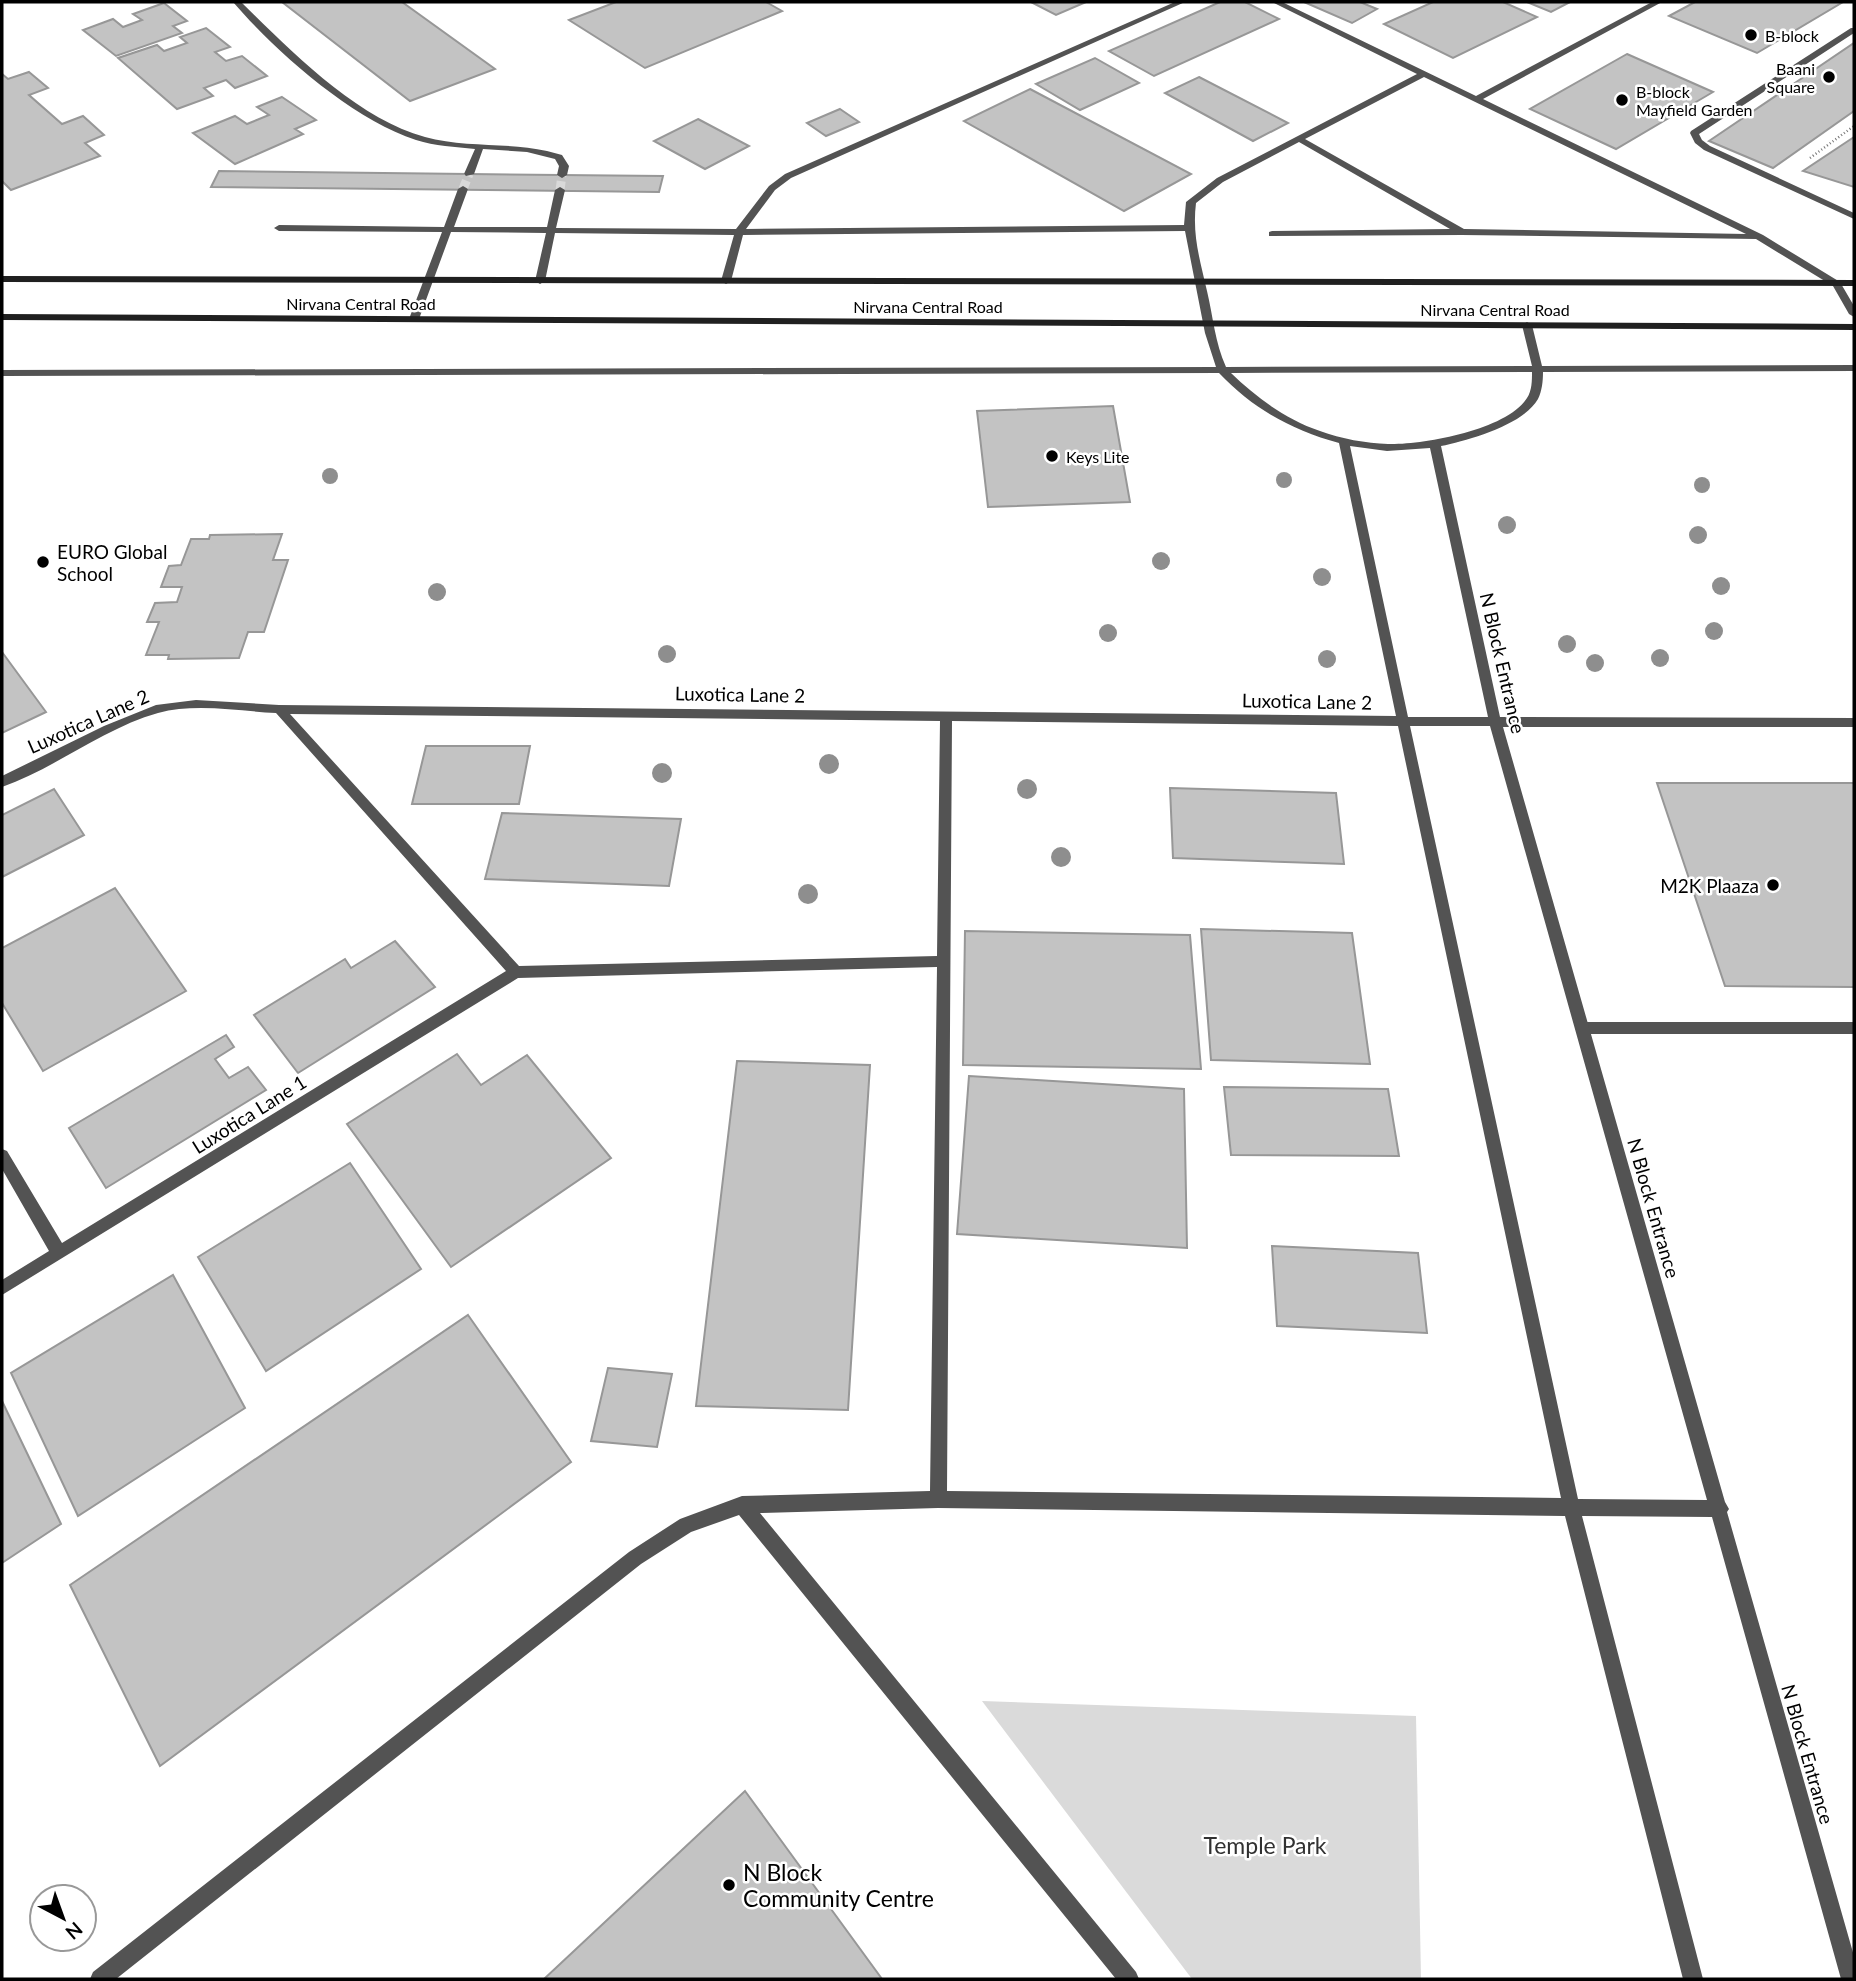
<svg xmlns="http://www.w3.org/2000/svg" width="1856" height="1981" font-family="Lato,sans-serif">
	<rect width="100%" height="100%" fill="#fff"/>
	<path fill="#dadada" d="M 982,1701 L 1416,1716 L 1421,1979 L 1192,1979 Z"/>
	<g fill="#c3c3c3" stroke="#979797" stroke-width="2">
		<path d="M 282,2 L 402,2 L 495,69 L 410,101 Z"/>
		<path d="M 616,2 L 766,2 L 782,11 L 645,68 L 569,20 Z"/>
		<path d="M 1031,2 L 1086,2 L 1056,15 Z"/>
		<path d="M 1220,2 L 1245,2 L 1279,19 L 1154,76 L 1109,51 Z"/>
		<path d="M 1304,2 L 1360,2 L 1377,9 L 1352,23 Z"/>
		<path d="M 1433,2 L 1503,2 L 1537,17 L 1453,58 L 1384,24 Z"/>
		<path d="M 1527,2 L 1570,2 L 1551,12 Z"/>
		<path d="M 1695,2 L 1843,2 L 1757,53 L 1669,16 Z"/>
		<path d="M 164,3 L 187,21 L 173,26 L 182,33 L 116,56 L 83,30 L 113,19 L 123,27 L 142,20 L 133,14 Z"/>
		<path d="M 206,28 L 230,47 L 215,52 L 226,61 L 242,56 L 267,76 L 235,88 L 226,80 L 204,88 L 213,96 L 177,109 L 118,58 L 157,45 L 164,51 L 187,43 L 180,37 Z"/>
		<path d="M 1854,43 L 1854,111 L 1773,168 L 1709,141 Z"/>
		<path d="M 1627,54 L 1713,92 L 1616,149 L 1530,109 Z"/>
		<path d="M 1095,58 L 1139,83 L 1080,110 L 1036,84 Z"/>
		<path d="M 29,72 L 48,88 L 29,95 L 62,124 L 83,116 L 104,135 L 85,143 L 100,156 L 11,190 L 2,181 L 2,74 L 8,79 Z"/>
		<path d="M 1199,77 L 1288,123 L 1253,141 L 1165,93 Z"/>
		<path d="M 1030,89 L 1191,174 L 1124,211 L 964,121 Z"/>
		<path d="M 282,97 L 316,120 L 295,129 L 303,134 L 235,164 L 193,133 L 235,116 L 247,124 L 269,115 L 257,107 Z"/>
		<path d="M 840,109 L 859,122 L 826,136 L 807,123 Z"/>
		<path d="M 698,119 L 749,146 L 705,169 L 654,141 Z"/>
		<path d="M 1854,137 L 1854,187 L 1803,171 Z"/>
		<path d="M 219,171 L 469,174 L 663,176 L 659,192 L 211,187 Z"/>
		<path d="M 1113,406 L 1130,502 L 988,507 L 977,411 Z"/>
		<path d="M 282,534 L 273,560 L 288,560 L 264,632 L 248,632 L 239,658 L 168,659 L 169,655 L 146,655 L 159,622 L 147,622 L 155,603 L 177,602 L 182,587 L 161,587 L 169,566 L 181,565 L 191,539 L 209,539 L 210,535 Z"/>
		<path d="M 2,652 L 46,712 L 2,733 Z"/>
		<path d="M 426,746 L 530,746 L 519,804 L 412,804 Z"/>
		<path d="M 1657,783 L 1854,783 L 1854,987 L 1725,986 Z"/>
		<path d="M 1170,788 L 1336,793 L 1344,864 L 1173,858 Z"/>
		<path d="M 54,789 L 84,835 L 2,877 L 2,815 Z"/>
		<path d="M 502,813 L 681,819 L 669,886 L 485,879 Z"/>
		<path d="M 115,888 L 186,991 L 43,1071 L 2,1003 L 2,948 Z"/>
		<path d="M 1201,929 L 1352,933 L 1370,1064 L 1211,1060 Z"/>
		<path d="M 965,931 L 1190,935 L 1201,1069 L 963,1065 Z"/>
		<path d="M 395,941 L 435,987 L 298,1073 L 254,1015 L 345,959 L 351,968 Z"/>
		<path d="M 226,1035 L 234,1047 L 215,1059 L 229,1078 L 248,1067 L 266,1090 L 106,1188 L 69,1128 Z"/>
		<path d="M 457,1054 L 481,1085 L 527,1055 L 611,1158 L 451,1267 L 347,1124 Z"/>
		<path d="M 737,1061 L 870,1065 L 848,1410 L 696,1406 Z"/>
		<path d="M 969,1076 L 1184,1089 L 1187,1248 L 957,1234 Z"/>
		<path d="M 1224,1087 L 1388,1089 L 1399,1156 L 1231,1155 Z"/>
		<path d="M 350,1163 L 421,1269 L 266,1371 L 198,1257 Z"/>
		<path d="M 1272,1246 L 1418,1253 L 1427,1333 L 1277,1326 Z"/>
		<path d="M 173,1275 L 245,1408 L 78,1516 L 11,1373 Z"/>
		<path d="M 468,1315 L 571,1462 L 160,1766 L 70,1585 Z"/>
		<path d="M 608,1368 L 672,1374 L 657,1447 L 591,1441 Z"/>
		<path d="M 2,1401 L 61,1524 L 2,1563 Z"/>
		<path d="M 745,1791 L 882,1979 L 544,1979 Z"/>
	</g>
	<g fill="none" stroke-linecap="round" stroke-linejoin="round">
		<g stroke="#d9d9d9" stroke-width="9" stroke-dasharray="9 4.5" stroke-linecap="butt">
			<path d="M 463,189 L 469,174"/>
			<path d="M 560,190 L 562,175"/>
		</g>
		<path stroke="#757575" stroke-width="2.5" stroke-dasharray="1 2.5" stroke-linecap="butt" d="M 1810,158 L 1854,126"/>
		<g fill="#535353" fill-rule="evenodd">
			<path d="M 1851,28 L 1854,28 L 1854,33 L 1699,134 L 1702,140 L 1710,146 L 1854,213 L 1854,219 L 1704,150 L 1695,143 L 1690,133 L 1691,131 Z"/>
			<path d="M 1582,1022 L 1854,1022 L 1854,1034 L 1582,1034 L 1577,1032 L 1575,1028 L 1577,1024 Z"/>
		</g>
		<g fill="#535353" fill-rule="evenodd">
			<path d="M 233,2 L 241,2 C 291,51 356,118 425,137 C 464,148 507,142 547,151 L 562,155 L 569,166 L 567,175 L 562,178 L 557,175 L 559,166 L 555,159 L 527,152 L 483,149 L 474,174 L 466,176 L 464,174 L 475,149 C 455,147 435,146 416,140 C 352,119 277,53 233,2 Z"/>
			<path d="M 1175,2 L 1185,2 L 791,178 L 775,190 L 746,229 L 1184,225 L 1186,202 L 1217,178 L 1417,74 L 1272,2 L 1282,2 L 1476,96 L 1652,2 L 1662,2 L 1483,99 L 1763,235 L 1840,282 L 1854,306 L 1854,317 L 1849,314 L 1833,286 L 1756,239 L 1462,235 L 1269,236 L 1269,232 L 1272,231 L 1450,229 L 1299,142 L 1223,182 L 1196,203 C 1192,235 1200,260 1207,291 C 1213,316 1215,343 1226,367 L 1532,366 L 1522,325 L 1527,322 L 1532,325 L 1542,366 L 1854,365 L 1854,371 L 1543,372 C 1543,381 1542,391 1538,399 C 1523,425 1469,440 1441,446 L 1500,717 L 1854,718 L 1854,727 L 1503,727 L 1725,1502 L 1729,1509 L 1727,1512 L 1854,1956 L 1854,1979 L 1841,1979 L 1712,1517 L 1582,1516 L 1703,1979 L 1683,1979 L 1565,1516 L 938,1508 L 760,1513 L 1136,1972 L 1139,1979 L 1116,1979 L 739,1515 L 691,1532 L 641,1564 L 116,1979 L 90,1979 L 93,1972 L 629,1552 L 680,1519 L 742,1496 L 930,1491 L 937,967 L 518,978 L 2,1295 L 2,1280 L 49,1251 L 2,1169 L 2,1149 L 7,1151 L 62,1243 L 506,971 L 276,713 C 238,711 195,703 158,713 C 104,728 54,769 2,787 L 2,776 L 104,726 L 156,705 L 196,700 L 279,705 L 1396,716 L 1339,443 C 1292,430 1253,409 1219,373 L 2,376 L 2,370 L 1216,367 L 1205,333 L 1185,231 L 743,235 L 731,281 L 726,284 L 721,281 L 734,235 L 555,233 L 545,281 L 540,284 L 535,281 L 546,233 L 451,232 L 419,319 L 414,322 L 409,319 L 442,232 L 279,231 L 274,228 L 279,225 L 444,227 L 458,189 L 463,186 L 468,189 L 454,227 L 547,227 L 555,190 L 560,187 L 565,190 L 556,228 L 736,229 L 769,186 L 785,174 ZM 1424,77 L 1746,234 L 1464,229 L 1305,139 ZM 1532,372 C 1532,380 1532,391 1527,398 C 1507,430 1423,445 1388,444 C 1366,443 1341,439 1320,431 C 1285,419 1257,398 1231,373 ZM 1350,446 L 1387,451 L 1430,448 L 1488,717 L 1408,717 ZM 290,714 L 940,721 L 937,956 L 519,966 ZM 952,721 L 1398,726 L 1561,1498 L 947,1491 ZM 1410,726 L 1490,726 L 1707,1500 L 1578,1499 Z"/>
		</g>
		<g fill="#202020" fill-rule="evenodd">
			<path d="M 2,276 L 1854,280 L 1854,286 L 2,282 Z"/>
			<path d="M 2,314 L 1854,324 L 1854,330 L 2,320 Z"/>
		</g>
	</g>
	<g fill="#8e8e8e">
		<circle cx="330" cy="476" r="8"/>
		<circle cx="1284" cy="480" r="8"/>
		<circle cx="1702" cy="485" r="8"/>
		<circle cx="1507" cy="525" r="9"/>
		<circle cx="1698" cy="535" r="9"/>
		<circle cx="1161" cy="561" r="9"/>
		<circle cx="1322" cy="577" r="9"/>
		<circle cx="1721" cy="586" r="9"/>
		<circle cx="437" cy="592" r="9"/>
		<circle cx="1714" cy="631" r="9"/>
		<circle cx="1108" cy="633" r="9"/>
		<circle cx="1567" cy="644" r="9"/>
		<circle cx="667" cy="654" r="9"/>
		<circle cx="1660" cy="658" r="9"/>
		<circle cx="1327" cy="659" r="9"/>
		<circle cx="1595" cy="663" r="9"/>
		<circle cx="829" cy="764" r="10"/>
		<circle cx="662" cy="773" r="10"/>
		<circle cx="1027" cy="789" r="10"/>
		<circle cx="1061" cy="857" r="10"/>
		<circle cx="808" cy="894" r="10"/>
	</g>
	<g fill="#000" stroke="#fff" stroke-width="2.5">
		<circle cx="1751" cy="35" r="7"/>
		<circle cx="1829" cy="77" r="7"/>
		<circle cx="1622" cy="100" r="7"/>
		<circle cx="1052" cy="456" r="7"/>
		<circle cx="43" cy="562" r="7"/>
		<circle cx="1773" cy="885" r="7"/>
		<circle cx="729" cy="1885" r="7"/>
	</g>
	<g text-anchor="middle" dominant-baseline="central" stroke-width="5" stroke-linejoin="round" paint-order="stroke">
		<g font-size="16" fill="#000" stroke="#fff" text-anchor="start">
			<text x="1765" y="35">B-block</text>
			<text x="1815" y="68" text-anchor="end">Baani<tspan x="1815" dy="18">Square</tspan></text>
			<text x="1636" y="91">B-block<tspan x="1636" dy="18">Mayfield Garden</tspan></text>
			<text x="1066" y="456">Keys Lite</text>
		</g>
		<g font-size="16" fill="#000" stroke="#fff">
			<text x="361" y="303">Nirvana Central Road</text>
			<text x="928" y="306">Nirvana Central Road</text>
			<text x="1495" y="309">Nirvana Central Road</text>
		</g>
		<g font-size="19" fill="#000" stroke="#fff" text-anchor="start">
			<text x="57" y="551">EURO Global<tspan x="57" dy="22">School</tspan></text>
			<text x="1759" y="885" text-anchor="end">M2K Plaaza</text>
		</g>
		<g font-size="19" fill="#000" stroke="#fff">
			<text transform="translate(1503 663) rotate(77)">N Block Entrance</text>
			<text transform="translate(740 694) rotate(1)">Luxotica Lane 2</text>
			<text transform="translate(1307 701) rotate(1)">Luxotica Lane 2</text>
			<text transform="translate(88 721) rotate(-24)">Luxotica Lane 2</text>
			<text transform="translate(249 1114) rotate(-32)">Luxotica Lane 1</text>
			<text transform="translate(1654 1208) rotate(74)">N Block Entrance</text>
			<text transform="translate(1808 1754) rotate(74)">N Block Entrance</text>
		</g>
		<g font-size="23" fill="#313131" stroke="#fff">
			<text x="1265" y="1845">Temple Park</text>
		</g>
		<g font-size="23" fill="#000" stroke="#fff" text-anchor="start">
			<text x="743" y="1872">N Block<tspan x="743" dy="26">Community Centre</tspan></text>
		</g>
	</g>
	<rect width="1856" height="1981" fill="none" stroke="#000000" stroke-width="7"/>
	<g transform="translate(63 1918) rotate(139)"><circle r="33" fill="#ffffff" stroke="#999999" stroke-width="2"/>
	<path d="M0-5L12 26L0 18L-12 26Z" fill="#000000"/>
	<text y="-10" font-size="19" font-weight="bold" text-anchor="middle" fill="#000000">N</text>
	</g>
</svg>
